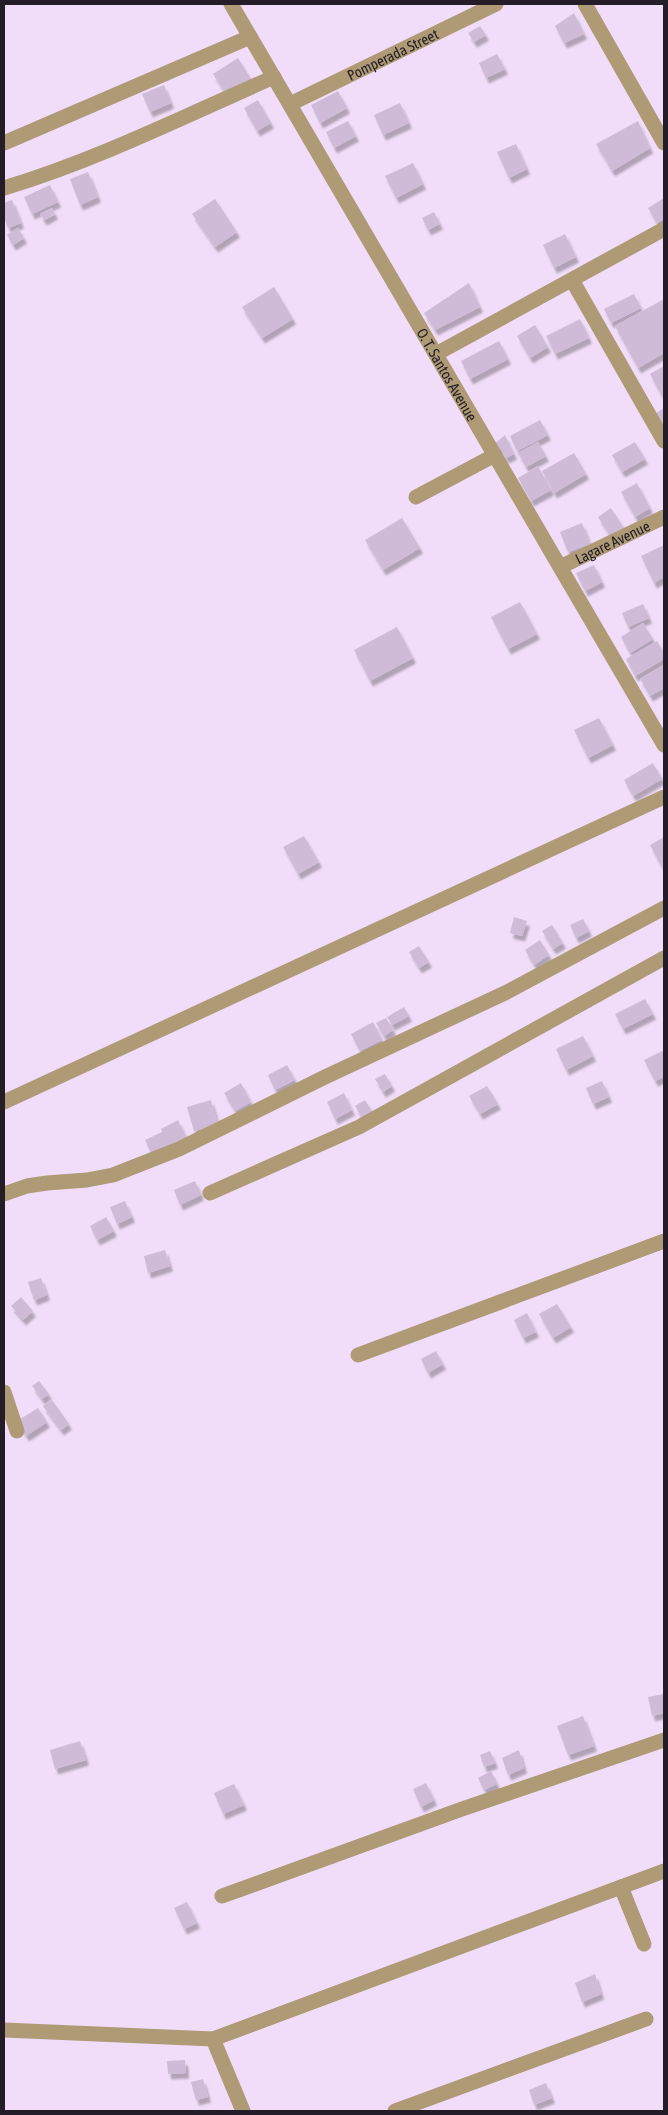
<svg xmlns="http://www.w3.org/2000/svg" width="668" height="2115" font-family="'Asap Condensed',sans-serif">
	<defs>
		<filter id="shadow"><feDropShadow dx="3" dy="5.5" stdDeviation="1" flood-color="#0004"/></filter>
	</defs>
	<rect width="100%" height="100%" fill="#f1ddf9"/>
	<g fill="#cfbbd7" filter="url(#shadow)">
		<path d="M 574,13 L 584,34 L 564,43 L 555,26 Z"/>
		<path d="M 480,26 L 486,35 L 474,42 L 468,33 Z"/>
		<path d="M 497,54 L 505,69 L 486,78 L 479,63 Z"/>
		<path d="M 238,58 L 251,79 L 226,94 L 213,74 Z"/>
		<path d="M 164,85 L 171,103 L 150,112 L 142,94 Z"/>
		<path d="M 338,91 L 347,108 L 320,123 L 311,105 Z"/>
		<path d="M 258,100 L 271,123 L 257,131 L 244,108 Z"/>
		<path d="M 400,103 L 409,123 L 383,135 L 374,115 Z"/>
		<path d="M 348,121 L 356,136 L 334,148 L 326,132 Z"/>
		<path d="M 638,121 L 650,148 L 612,171 L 596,144 Z"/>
		<path d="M 516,144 L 527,169 L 509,178 L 497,152 Z"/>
		<path d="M 413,163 L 423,184 L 396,198 L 385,176 Z"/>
		<path d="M 88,172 L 98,197 L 80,205 L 70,179 Z"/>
		<path d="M 50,185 L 58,202 L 32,214 L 24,197 Z"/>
		<path d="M 664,198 L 664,219 L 657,223 L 648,208 Z"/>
		<path d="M 215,199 L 237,232 L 215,247 L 192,214 Z"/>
		<path d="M 12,200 L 21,223 L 8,228 L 4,217 L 4,203 Z"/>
		<path d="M 52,208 L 55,214 L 44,220 L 40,214 Z"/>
		<path d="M 434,212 L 440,224 L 428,230 L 422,218 Z"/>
		<path d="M 18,228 L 24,238 L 13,245 L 7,235 Z"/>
		<path d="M 565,234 L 576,257 L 554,268 L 543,245 Z"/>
		<path d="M 469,283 L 480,307 L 435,330 L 424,313 Z"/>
		<path d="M 274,287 L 293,319 L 262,338 L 242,307 Z"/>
		<path d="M 634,294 L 641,308 L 611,323 L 604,309 Z"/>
		<path d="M 664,299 L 664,353 L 638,368 L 615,326 Z"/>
		<path d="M 580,319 L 589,338 L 555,354 L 546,336 Z"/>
		<path d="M 535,325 L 548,347 L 530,358 L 517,336 Z"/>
		<path d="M 499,341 L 508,359 L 470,379 L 461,361 Z"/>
		<path d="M 664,366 L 664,400 L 650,374 Z"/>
		<path d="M 664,408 L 664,428 L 656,413 Z"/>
		<path d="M 540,420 L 548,435 L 517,451 L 510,436 Z"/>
		<path d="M 505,435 L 514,454 L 506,458 L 495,443 Z"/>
		<path d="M 538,442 L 546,456 L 526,467 L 518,453 Z"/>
		<path d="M 635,442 L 645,459 L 622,472 L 612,455 Z"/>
		<path d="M 574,453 L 586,474 L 554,493 L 542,471 Z"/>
		<path d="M 538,466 L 551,490 L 531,501 L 518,478 Z"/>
		<path d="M 637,483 L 650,508 L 635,517 L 621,492 Z"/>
		<path d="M 611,508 L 624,528 L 611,537 L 598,517 Z"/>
		<path d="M 402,518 L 420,548 L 383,570 L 365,540 Z"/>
		<path d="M 582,523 L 590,544 L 568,552 L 560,532 Z"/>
		<path d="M 664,545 L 664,577 L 654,583 L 641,556 Z"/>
		<path d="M 594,565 L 602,582 L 585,591 L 576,573 Z"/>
		<path d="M 520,602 L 537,634 L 508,649 L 491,617 Z"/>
		<path d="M 643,604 L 649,618 L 628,627 L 622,613 Z"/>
		<path d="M 643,623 L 653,639 L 630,653 L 621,637 Z"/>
		<path d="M 397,627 L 413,658 L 370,681 L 354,650 Z"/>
		<path d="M 657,641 L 664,653 L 664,659 L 635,676 L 626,659 Z"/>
		<path d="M 664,665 L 664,688 L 650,696 L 640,679 Z"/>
		<path d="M 599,718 L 613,745 L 588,758 L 574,730 Z"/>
		<path d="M 653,763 L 662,779 L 633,796 L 624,780 Z"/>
		<path d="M 304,836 L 319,862 L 298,874 L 283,847 Z"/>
		<path d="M 664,837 L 664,871 L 650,845 Z"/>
		<path d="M 514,917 L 527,921 L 522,936 L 510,933 Z"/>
		<path d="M 583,919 L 589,931 L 576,938 L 570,925 Z"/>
		<path d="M 552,925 L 563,943 L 553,949 L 542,931 Z"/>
		<path d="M 540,940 L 549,955 L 534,965 L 525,950 Z"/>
		<path d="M 419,946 L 429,962 L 419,968 L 409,952 Z"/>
		<path d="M 645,999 L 653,1014 L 623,1029 L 615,1014 Z"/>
		<path d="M 404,1007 L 409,1016 L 392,1025 L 387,1017 Z"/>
		<path d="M 386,1018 L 393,1030 L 384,1036 L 376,1023 Z"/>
		<path d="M 373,1022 L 382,1040 L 360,1051 L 351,1034 Z"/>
		<path d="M 583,1036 L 593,1056 L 566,1070 L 556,1049 Z"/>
		<path d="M 664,1050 L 664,1077 L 655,1081 L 644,1060 Z"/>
		<path d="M 287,1065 L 295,1080 L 275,1090 L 268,1075 Z"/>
		<path d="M 385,1074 L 392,1086 L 383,1092 L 375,1079 Z"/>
		<path d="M 602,1081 L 609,1097 L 593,1104 L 586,1088 Z"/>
		<path d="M 241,1083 L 251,1102 L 235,1111 L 224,1093 Z"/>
		<path d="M 487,1086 L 498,1104 L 480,1114 L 469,1096 Z"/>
		<path d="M 344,1093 L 352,1110 L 335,1119 L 327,1102 Z"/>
		<path d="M 211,1100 L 218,1125 L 194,1131 L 187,1107 Z"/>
		<path d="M 365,1100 L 374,1115 L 364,1121 L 355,1106 Z"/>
		<path d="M 178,1120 L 187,1139 L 151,1153 L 145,1140 L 162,1132 L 161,1129 Z"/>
		<path d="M 195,1181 L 201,1195 L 180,1205 L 174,1190 Z"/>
		<path d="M 125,1201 L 132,1217 L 117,1224 L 110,1207 Z"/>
		<path d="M 106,1217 L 114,1231 L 97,1240 L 90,1226 Z"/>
		<path d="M 165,1250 L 170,1266 L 148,1273 L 144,1256 Z"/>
		<path d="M 41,1278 L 47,1295 L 34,1300 L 28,1282 Z"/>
		<path d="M 21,1297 L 33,1311 L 23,1320 L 11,1306 Z"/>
		<path d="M 557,1304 L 571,1327 L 553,1338 L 539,1314 Z"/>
		<path d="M 527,1313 L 536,1332 L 523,1338 L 514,1320 Z"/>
		<path d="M 436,1351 L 443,1364 L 428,1373 L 421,1359 Z"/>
		<path d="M 39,1381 L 49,1394 L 42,1399 L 32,1386 Z"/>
		<path d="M 52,1400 L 69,1424 L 61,1430 L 43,1406 Z"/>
		<path d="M 38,1408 L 47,1422 L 26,1436 L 17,1421 Z"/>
		<path d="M 664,1694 L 664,1713 L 652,1716 L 648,1697 Z"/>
		<path d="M 583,1716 L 594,1746 L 568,1755 L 557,1726 Z"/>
		<path d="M 80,1741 L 86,1760 L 55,1769 L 50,1750 Z"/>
		<path d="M 519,1750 L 524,1768 L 508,1775 L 502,1758 Z"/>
		<path d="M 490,1751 L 495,1763 L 484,1767 L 480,1755 Z"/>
		<path d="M 491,1771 L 497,1784 L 484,1790 L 478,1778 Z"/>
		<path d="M 426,1783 L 434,1800 L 421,1807 L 413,1789 Z"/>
		<path d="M 234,1784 L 244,1805 L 223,1814 L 214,1793 Z"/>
		<path d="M 187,1902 L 197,1923 L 184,1929 L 174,1908 Z"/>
		<path d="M 595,1974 L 601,1994 L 582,2002 L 575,1983 Z"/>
		<path d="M 185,2060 L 186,2073 L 168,2074 L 167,2061 Z"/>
		<path d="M 203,2079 L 208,2097 L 196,2100 L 191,2082 Z"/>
		<path d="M 546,2083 L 552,2098 L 534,2105 L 529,2090 Z"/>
	</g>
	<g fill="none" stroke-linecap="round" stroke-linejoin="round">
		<g stroke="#ae9a74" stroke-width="15">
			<path id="s1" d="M 231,4 L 664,745"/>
			<path d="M 585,4 L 664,143"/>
			<path id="s2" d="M 290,104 L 496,4"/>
			<path d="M 4,143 L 250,37"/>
			<path d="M 4,188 C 97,160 185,116 274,77"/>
			<path d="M 572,280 L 664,441"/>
			<path d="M 436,354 L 664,229"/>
			<path d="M 416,497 L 495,455"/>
			<path id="s3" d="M 560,567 L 664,517"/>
			<path d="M 4,1102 L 664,797"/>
			<path d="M 210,1193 L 359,1127 L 664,958"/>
			<path d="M 4,1194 L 27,1186 L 47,1183 L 87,1180 L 113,1175 L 179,1149 L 325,1077 L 507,992 L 664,908"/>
			<path d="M 358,1355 L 664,1241"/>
			<path d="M 4,1392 L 17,1431"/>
			<path d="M 621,1887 L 644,1944"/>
			<path d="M 222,1896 L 462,1809 L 664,1740"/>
			<path d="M 4,2030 L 213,2039 L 664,1871"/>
			<path d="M 213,2039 L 243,2111"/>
			<path d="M 395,2111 L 646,2019"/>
		</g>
	</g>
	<g text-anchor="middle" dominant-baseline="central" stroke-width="5" stroke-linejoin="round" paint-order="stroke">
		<g font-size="15" fill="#241c27" stroke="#f9edff">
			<text stroke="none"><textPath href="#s2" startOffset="114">Pomperada Street</textPath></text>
			<text stroke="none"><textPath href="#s1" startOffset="429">O. T. Santos Avenue</textPath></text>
			<text stroke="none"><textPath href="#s3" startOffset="58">Lagare Avenue</textPath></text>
		</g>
	</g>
	<rect width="668" height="2115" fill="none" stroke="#241c27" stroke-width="10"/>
</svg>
